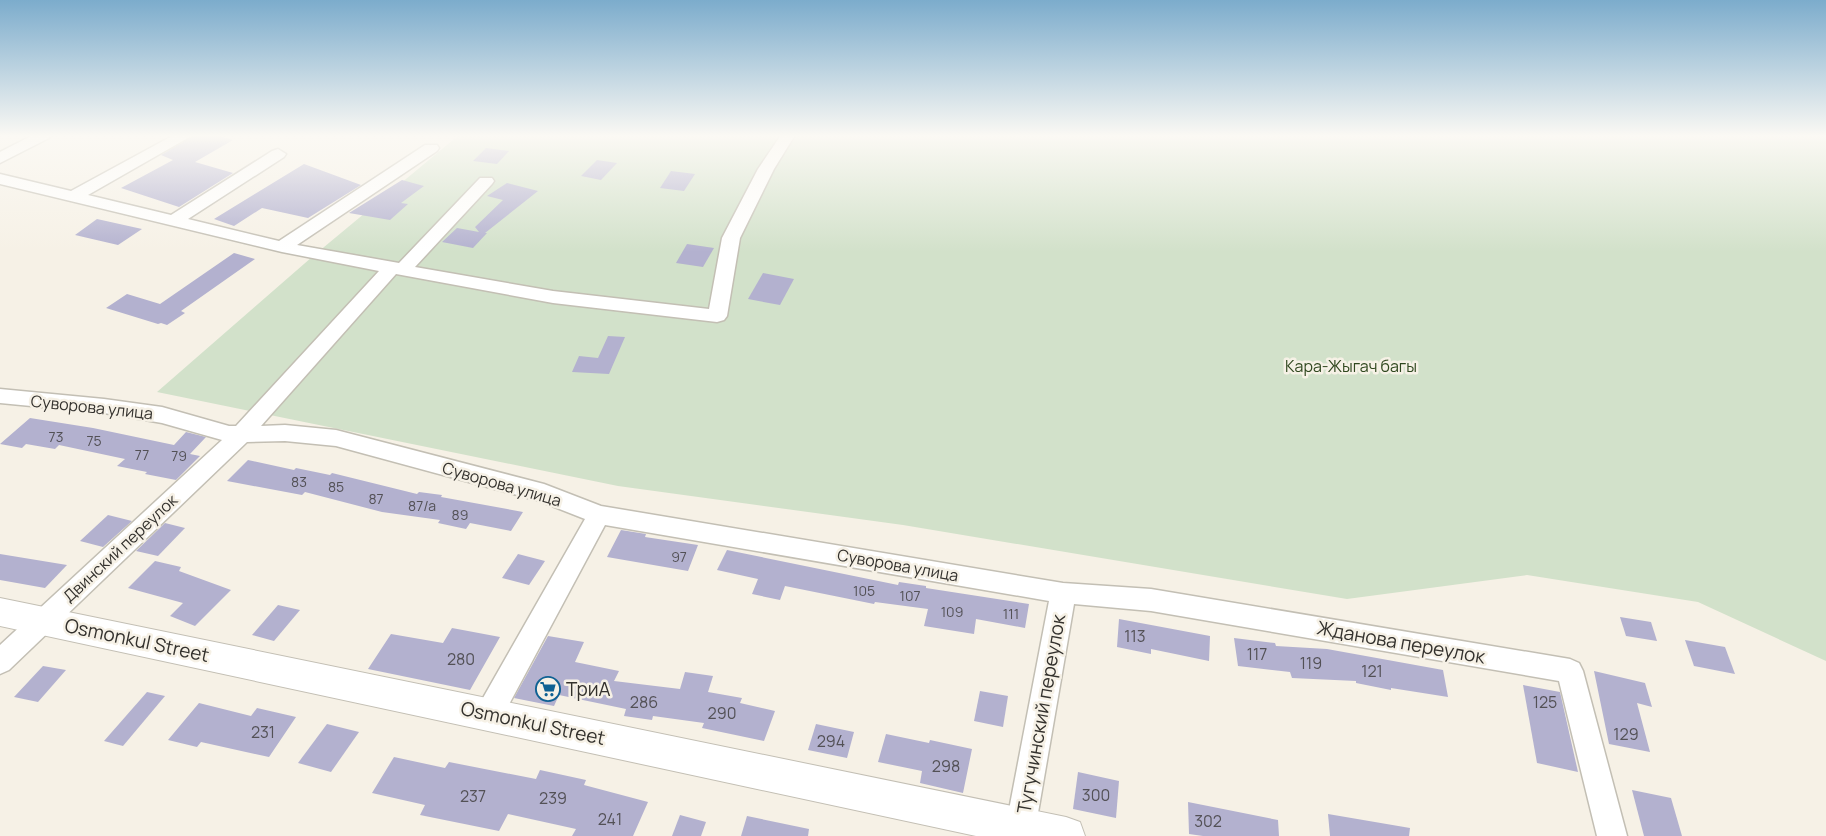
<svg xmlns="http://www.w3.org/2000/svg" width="1826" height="836" font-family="Manrope,sans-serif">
	<rect width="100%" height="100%" fill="#f6f1e6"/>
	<path fill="#d2e1ca" d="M 459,135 L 1826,135 L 1826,661 L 1698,602 L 1527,575 L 1347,599 L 903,525 L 618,486 L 157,392 L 312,257 Z"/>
	<g fill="#b3b1cf">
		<path d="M 195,135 L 215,135 L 233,140 L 195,162 L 233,173 L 179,207 L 121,188 L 173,160 L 161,155 Z"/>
		<path d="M 486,148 L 509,151 L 497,164 L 473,161 Z"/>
		<path d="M 597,160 L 617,163 L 601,180 L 581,176 Z"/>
		<path d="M 304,164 L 361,185 L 308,218 L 262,208 L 234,226 L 214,219 Z"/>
		<path d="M 671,171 L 695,174 L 684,191 L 660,188 Z"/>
		<path d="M 402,180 L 424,186 L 401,203 L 408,204 L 390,220 L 349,213 Z"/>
		<path d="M 507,183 L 538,191 L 485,233 L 487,233 L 473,248 L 442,242 L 457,228 L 479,232 L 475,227 L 503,200 L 487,196 Z"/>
		<path d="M 97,219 L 142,229 L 118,245 L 75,235 Z"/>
		<path d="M 687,244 L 714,248 L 703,267 L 676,263 Z"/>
		<path d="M 234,253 L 255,259 L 181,311 L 185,313 L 167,325 L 161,323 L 158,324 L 106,308 L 127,294 L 160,304 Z"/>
		<path d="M 763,273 L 794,279 L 780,305 L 748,299 Z"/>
		<path d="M 608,336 L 625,337 L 609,374 L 572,372 L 579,356 L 598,358 Z"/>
		<path d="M 30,418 L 93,428 L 174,445 L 186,432 L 206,437 L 190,454 L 200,456 L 176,480 L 145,474 L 147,472 L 117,466 L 125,459 L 59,445 L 55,449 L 26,444 L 22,448 L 0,444 Z"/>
		<path d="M 248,460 L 294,470 L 296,468 L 330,475 L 332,473 L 417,494 L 419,492 L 442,495 L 441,497 L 523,512 L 511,531 L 470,523 L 466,529 L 438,523 L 440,520 L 382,512 L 305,492 L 302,495 L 227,481 Z"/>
		<path d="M 108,515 L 132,521 L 103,547 L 80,541 Z"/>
		<path d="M 165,523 L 185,528 L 158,556 L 136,551 Z"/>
		<path d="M 621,530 L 646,534 L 645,537 L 698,545 L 688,571 L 607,557 Z"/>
		<path d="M 727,550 L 898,585 L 899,582 L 926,586 L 926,588 L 1029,604 L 1025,628 L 976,619 L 974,634 L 924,626 L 928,609 L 875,602 L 874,604 L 785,586 L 780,600 L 752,594 L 758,579 L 717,570 Z"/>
		<path d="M 0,554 L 67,565 L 45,588 L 0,580 Z"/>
		<path d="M 518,554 L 545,561 L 529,585 L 502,578 Z"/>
		<path d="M 155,561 L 181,567 L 179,571 L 231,590 L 195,626 L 170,616 L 183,603 L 128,588 Z"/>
		<path d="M 278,605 L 300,610 L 274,641 L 252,635 Z"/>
		<path d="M 1620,617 L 1651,622 L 1657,641 L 1626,636 Z"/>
		<path d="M 1119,619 L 1210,636 L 1209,661 L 1151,649 L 1151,654 L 1117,647 Z"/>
		<path d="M 452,628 L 500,637 L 470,690 L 368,669 L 391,634 L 443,643 Z"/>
		<path d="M 548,636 L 584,642 L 575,662 L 619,671 L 614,681 L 680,689 L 685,672 L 713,676 L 708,692 L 742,698 L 740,703 L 775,711 L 764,741 L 702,728 L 704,723 L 653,716 L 652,720 L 624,716 L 626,709 L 559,695 L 554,706 L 514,698 Z"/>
		<path d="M 1234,638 L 1275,643 L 1276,646 L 1327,649 L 1443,670 L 1448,697 L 1391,688 L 1391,690 L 1356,683 L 1356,681 L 1292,678 L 1290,672 L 1238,666 Z"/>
		<path d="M 1685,640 L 1725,647 L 1735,674 L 1694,666 Z"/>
		<path d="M 43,666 L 66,670 L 38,702 L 14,697 Z"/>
		<path d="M 1594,671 L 1645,683 L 1652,707 L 1637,703 L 1650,752 L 1609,744 Z"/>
		<path d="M 1523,685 L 1560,692 L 1578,772 L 1537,763 Z"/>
		<path d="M 980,691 L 1008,696 L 1003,727 L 974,721 Z"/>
		<path d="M 147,692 L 165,696 L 123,746 L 104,741 Z"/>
		<path d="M 199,703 L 251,716 L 257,708 L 296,717 L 269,757 L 201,742 L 197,747 L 168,740 Z"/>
		<path d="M 327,724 L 359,732 L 331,772 L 298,763 Z"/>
		<path d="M 816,724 L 854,732 L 847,758 L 808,750 Z"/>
		<path d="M 886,734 L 929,743 L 930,740 L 972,749 L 963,793 L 920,783 L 922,771 L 878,762 Z"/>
		<path d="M 394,757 L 445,768 L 449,762 L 536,779 L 540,770 L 586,780 L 584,785 L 648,802 L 633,836 L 572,836 L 576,829 L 508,814 L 499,831 L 420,815 L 425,805 L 372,793 Z"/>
		<path d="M 1078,772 L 1119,781 L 1116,818 L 1073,809 Z"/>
		<path d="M 1632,790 L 1671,798 L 1682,836 L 1644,836 Z"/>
		<path d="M 1188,802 L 1278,820 L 1279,836 L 1203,836 L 1189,834 Z"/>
		<path d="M 1328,814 L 1410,828 L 1409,836 L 1330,836 Z"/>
		<path d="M 680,815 L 706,822 L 701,836 L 672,836 Z"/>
		<path d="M 747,816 L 809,829 L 808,836 L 741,836 Z"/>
	</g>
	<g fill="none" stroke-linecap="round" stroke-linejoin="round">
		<defs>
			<g id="street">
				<path d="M 33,135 L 52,135 L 49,138 L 0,163 L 0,152 Z"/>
				<path d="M 174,135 L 193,135 L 88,195 L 171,215 L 272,151 L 278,149 L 286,154 L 284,157 L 188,219 L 279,241 L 425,145 L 437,145 L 439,148 L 437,151 L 297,245 L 399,263 L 480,178 L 492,178 L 494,181 L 492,184 L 415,267 L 553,291 L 709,309 L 722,238 L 758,169 L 781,135 L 795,135 L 774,169 L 740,238 L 727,316 L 724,320 L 717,322 L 553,303 L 396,274 L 261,426 L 285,425 L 336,430 L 544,484 L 601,506 L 1063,583 L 1151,589 L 1570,659 L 1579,663 L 1583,671 L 1627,836 L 1597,836 L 1559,681 L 1151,611 L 1074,604 L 1034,836 L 1004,836 L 1049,601 L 605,525 L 499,723 L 489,727 L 479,723 L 475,714 L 479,705 L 585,519 L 539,501 L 336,446 L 285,441 L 247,442 L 9,670 L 0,674 L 0,645 L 222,440 L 162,423 L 104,413 L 0,403 L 0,389 L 104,399 L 162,407 L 229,426 L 236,426 L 379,271 L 282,252 L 0,184 L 0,174 L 71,191 Z"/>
			</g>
			<path id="secondary" d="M 0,598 L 1066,817 L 1080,822 L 1085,836 L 976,836 L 0,626 Z"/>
		</defs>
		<use href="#street" stroke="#c3bfb4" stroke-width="3"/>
		<use href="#secondary" stroke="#c3bfb4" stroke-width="2"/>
		<use href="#street" fill="#fff" fill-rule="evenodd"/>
		<use href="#secondary" fill="#fff" fill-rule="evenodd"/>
	</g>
	<linearGradient id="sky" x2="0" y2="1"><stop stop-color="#7caccc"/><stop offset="0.54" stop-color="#fbf9f4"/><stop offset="1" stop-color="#fbf9f4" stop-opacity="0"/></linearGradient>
	<rect width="1826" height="252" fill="url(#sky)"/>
	<defs>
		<symbol id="supermarket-ring" viewBox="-11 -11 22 22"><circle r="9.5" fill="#f6f1e6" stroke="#0f6193" stroke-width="1.5"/><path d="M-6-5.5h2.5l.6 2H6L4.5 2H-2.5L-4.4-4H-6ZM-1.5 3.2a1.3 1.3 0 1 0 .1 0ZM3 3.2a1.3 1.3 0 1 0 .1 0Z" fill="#0f6193"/></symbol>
	</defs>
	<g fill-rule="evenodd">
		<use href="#supermarket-ring" x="534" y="675" width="28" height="28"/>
	</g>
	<g text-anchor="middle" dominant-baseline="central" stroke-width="5" stroke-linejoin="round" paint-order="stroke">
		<g font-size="14" fill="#535156">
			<text x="56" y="436">73</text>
			<text x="94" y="440">75</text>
			<text x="142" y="454">77</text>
			<text x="179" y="455">79</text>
			<text x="299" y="481">83</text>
			<text x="336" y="486">85</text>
			<text x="376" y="498">87</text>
			<text x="422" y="505">87/а</text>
			<text x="460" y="514">89</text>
			<text x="679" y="556">97</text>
			<text x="864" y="590">105</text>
			<text x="910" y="595">107</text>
			<text x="952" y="611">109</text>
			<text x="1011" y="613">111</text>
		</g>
		<g font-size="16" fill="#30481f" stroke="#f6f1e6">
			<text x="1351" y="366">Кара-Жыгач багы</text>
		</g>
		<g font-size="16" fill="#33312d" stroke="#f6f1e6">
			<text transform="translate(92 407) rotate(6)">Суворова улица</text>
			<text transform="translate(502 484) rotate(16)">Суворова улица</text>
			<text transform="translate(120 548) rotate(-43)">Двинский переулок</text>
			<text transform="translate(898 565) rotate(10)">Суворова улица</text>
		</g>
		<g font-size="16" fill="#535156">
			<text x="1135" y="636">113</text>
			<text x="1257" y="654">117</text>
			<text x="461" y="659">280</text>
			<text x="1311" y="663">119</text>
			<text x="1372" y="671">121</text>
			<text x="644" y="702">286</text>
			<text x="1545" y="702">125</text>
			<text x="722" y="713">290</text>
			<text x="263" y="732">231</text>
			<text x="1626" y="734">129</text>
			<text x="831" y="741">294</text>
			<text x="946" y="766">298</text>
			<text x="1096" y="795">300</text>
			<text x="473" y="796">237</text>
			<text x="553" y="798">239</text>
			<text x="610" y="819">241</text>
			<text x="1208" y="821">302</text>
		</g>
		<g font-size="19" fill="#33312d" stroke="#f6f1e6">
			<text transform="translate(137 640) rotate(12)">Osmonkul Street</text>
			<text transform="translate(1401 642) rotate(10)">Жданова переулок</text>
			<text transform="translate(1041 714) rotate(-80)">Тугучинский переулок</text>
			<text transform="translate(533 723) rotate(12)">Osmonkul Street</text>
		</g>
		<g font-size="19" fill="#33312d" stroke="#f6f1e6" text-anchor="start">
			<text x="566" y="689">ТриА</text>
		</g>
	</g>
</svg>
